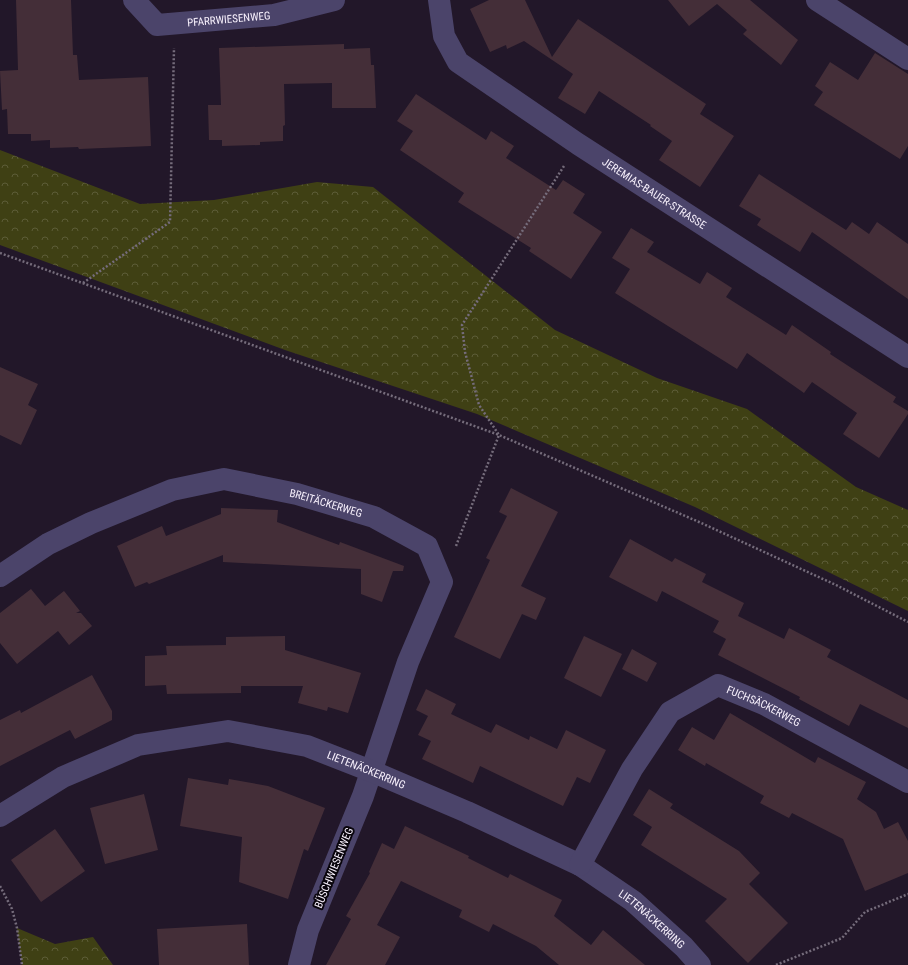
<svg xmlns="http://www.w3.org/2000/svg" width="908" height="965" font-family="'Roboto Condensed',sans-serif">
	<defs>
		<pattern id="park-crowns" width="20" height="18" patternUnits="userSpaceOnUse"><rect width="20" height="18" fill="#3f4014"/><path d="M2 6a3 3 0 1 1 6 0M12 15a3 3 0 1 1 6 0" fill="none" stroke="#5c5c37"/></pattern>
	</defs>
	<rect width="100%" height="100%" fill="#221729"/>
	<g fill="url(#park-crowns)">
		<path d="M 0,150 L 140,204 L 214,200 L 317,182 L 373,187 L 555,330 L 657,378 L 747,409 L 856,487 L 908,510 L 908,611 L 695,507 L 477,414 L 285,350 L 0,245 Z"/>
		<path d="M 17,928 L 55,944 L 93,937 L 113,965 L 22,965 Z"/>
	</g>
	<g fill="#442e38">
		<path d="M 16,0 L 71,0 L 73,55 L 77,55 L 79,80 L 148,77 L 151,146 L 79,149 L 78,147 L 50,148 L 50,140 L 31,141 L 31,134 L 8,134 L 7,109 L 2,110 L 0,71 L 18,70 Z"/>
		<path d="M 489,0 L 525,0 L 552,57 L 578,19 L 706,104 L 700,114 L 734,136 L 700,187 L 659,160 L 672,141 L 650,126 L 651,125 L 599,91 L 585,114 L 558,98 L 573,74 L 524,41 L 507,49 L 506,45 L 490,52 L 470,9 Z"/>
		<path d="M 668,0 L 750,0 L 798,40 L 781,65 L 743,34 L 747,30 L 717,4 L 689,26 Z"/>
		<path d="M 344,44 L 344,49 L 370,48 L 371,65 L 374,65 L 376,108 L 332,108 L 332,83 L 284,84 L 285,125 L 283,126 L 283,141 L 260,142 L 260,145 L 222,146 L 222,140 L 209,140 L 208,105 L 221,105 L 219,48 Z"/>
		<path d="M 875,53 L 908,74 L 908,146 L 900,159 L 814,105 L 823,92 L 815,86 L 830,62 L 858,80 Z"/>
		<path d="M 416,94 L 486,140 L 491,131 L 514,146 L 506,158 L 556,190 L 563,180 L 585,194 L 573,213 L 602,232 L 571,279 L 529,251 L 531,248 L 458,202 L 464,193 L 400,150 L 413,131 L 397,121 Z"/>
		<path d="M 759,174 L 846,230 L 852,222 L 869,234 L 877,222 L 908,244 L 908,299 L 812,232 L 800,252 L 757,225 L 761,219 L 739,206 Z"/>
		<path d="M 631,228 L 654,242 L 647,252 L 700,284 L 707,272 L 732,288 L 726,297 L 786,335 L 792,325 L 831,352 L 830,354 L 896,397 L 893,402 L 908,411 L 908,414 L 879,458 L 843,434 L 857,413 L 812,382 L 804,393 L 747,353 L 737,369 L 615,293 L 630,269 L 612,258 Z"/>
		<path d="M 0,367 L 38,384 L 28,405 L 37,410 L 21,445 L 0,435 Z"/>
		<path d="M 511,488 L 558,512 L 521,586 L 546,598 L 536,620 L 522,614 L 500,659 L 454,637 L 490,560 L 486,558 L 507,516 L 499,512 Z"/>
		<path d="M 221,508 L 278,510 L 277,522 L 339,545 L 340,542 L 404,566 L 403,571 L 393,571 L 382,602 L 361,594 L 361,569 L 223,562 L 223,555 L 149,584 L 147,582 L 135,587 L 117,546 L 162,526 L 166,536 L 221,514 Z"/>
		<path d="M 630,539 L 672,562 L 675,558 L 706,574 L 702,582 L 744,603 L 738,616 L 784,639 L 789,628 L 831,650 L 827,657 L 908,700 L 908,728 L 860,704 L 849,726 L 799,699 L 800,697 L 718,655 L 726,639 L 713,632 L 719,621 L 662,591 L 657,602 L 609,577 Z"/>
		<path d="M 31,589 L 45,606 L 64,591 L 80,611 L 76,613 L 81,613 L 92,626 L 69,645 L 58,631 L 17,664 L 0,643 L 0,613 Z"/>
		<path d="M 285,636 L 285,650 L 361,673 L 348,713 L 328,707 L 327,711 L 298,703 L 303,686 L 241,686 L 241,693 L 167,694 L 166,685 L 145,686 L 145,656 L 167,655 L 166,646 L 226,645 L 226,637 Z"/>
		<path d="M 584,636 L 622,654 L 601,697 L 564,678 Z"/>
		<path d="M 632,649 L 657,663 L 647,682 L 622,669 Z"/>
		<path d="M 92,675 L 112,711 L 112,720 L 75,739 L 70,730 L 0,766 L 0,720 L 20,710 L 21,713 Z"/>
		<path d="M 426,689 L 456,704 L 451,714 L 491,733 L 496,724 L 529,740 L 530,736 L 557,749 L 566,730 L 606,750 L 590,783 L 577,777 L 563,806 L 480,766 L 473,783 L 422,759 L 431,741 L 418,735 L 428,716 L 416,710 Z"/>
		<path d="M 730,713 L 815,763 L 818,757 L 866,782 L 857,799 L 876,812 L 884,829 L 898,822 L 908,841 L 908,873 L 865,891 L 843,839 L 792,813 L 789,818 L 760,803 L 764,796 L 706,763 L 705,766 L 678,750 L 692,727 L 714,740 Z"/>
		<path d="M 188,778 L 228,785 L 229,779 L 268,786 L 325,808 L 308,851 L 304,849 L 288,899 L 239,882 L 242,837 L 180,826 Z"/>
		<path d="M 649,789 L 673,804 L 670,808 L 739,851 L 760,873 L 749,884 L 788,923 L 748,963 L 705,921 L 727,899 L 641,845 L 652,827 L 633,815 Z"/>
		<path d="M 144,794 L 158,850 L 105,864 L 90,808 Z"/>
		<path d="M 405,826 L 469,856 L 468,858 L 508,878 L 510,874 L 562,900 L 554,916 L 591,945 L 603,930 L 645,965 L 559,965 L 536,946 L 493,924 L 489,932 L 459,917 L 462,910 L 401,881 L 377,925 L 400,937 L 385,965 L 326,965 L 351,919 L 346,916 L 370,873 L 369,872 L 382,843 L 394,849 Z"/>
		<path d="M 55,829 L 85,871 L 41,902 L 11,860 Z"/>
		<path d="M 247,924 L 249,965 L 159,965 L 157,929 Z"/>
	</g>
	<g fill="none" stroke-linecap="round" stroke-linejoin="round">
		<g stroke="#756c7b" stroke-width="2.5" stroke-dasharray="2 2" stroke-linecap="butt">
			<path d="M 0,253 L 499,435 L 699,522 L 836,585 L 908,622"/>
			<path d="M 83,283 L 170,222 L 174,48"/>
			<path d="M 456,546 L 499,435 L 479,405 L 465,352 L 462,325 L 564,166"/>
			<path d="M 0,886 L 12,909 L 17,928 L 22,965"/>
			<path d="M 776,965 L 842,938 L 865,912 L 908,894"/>
		</g>
		<g stroke="#4b446a" stroke-width="22">
			<path id="s1" d="M 134,0 L 157,25 L 274,15 L 334,0"/>
			<path id="s2" d="M 439,0 L 444,36 L 458,62 L 578,144 L 908,357"/>
			<path d="M 817,0 L 908,59"/>
			<path id="s3" d="M 0,576 L 48,544 L 91,523 L 172,490 L 224,479 L 297,494 L 374,517 L 427,546 L 442,582 L 408,662 L 363,796 L 308,930 L 299,965"/>
			<path id="s4" d="M 0,816 L 63,777 L 138,745 L 228,731 L 307,746 L 371,771 L 467,812 L 580,865 L 633,901 L 684,947 L 700,965"/>
			<path id="s5" d="M 580,865 L 632,769 L 670,712 L 718,685 L 764,704 L 908,782"/>
		</g>
	</g>
	<g text-anchor="middle" dominant-baseline="central" stroke-width="4" stroke-linejoin="round" paint-order="stroke">
		<g font-size="11" fill="#f7f0fc" stroke="#09050c">
			<text stroke="none"><textPath href="#s1" startOffset="106">PFARRWIESENWEG</textPath></text>
			<text stroke="none"><textPath href="#s2" startOffset="302">JEREMIAS-BAUER-STRASSE</textPath></text>
			<text stroke="none"><textPath href="#s3" startOffset="351">BREITÄCKERWEG</textPath></text>
			<text stroke="none"><textPath href="#s5" startOffset="283">FUCHSÄCKERWEG</textPath></text>
			<text stroke="none"><textPath href="#s4" startOffset="391">LIETENÄCKERRING</textPath></text>
			<text transform="translate(334 868) rotate(-68)">BÜSCHWIESENWEG</text>
			<text stroke="none"><textPath href="#s4" startOffset="715">LIETENÄCKERRING</textPath></text>
		</g>
	</g>
</svg>
